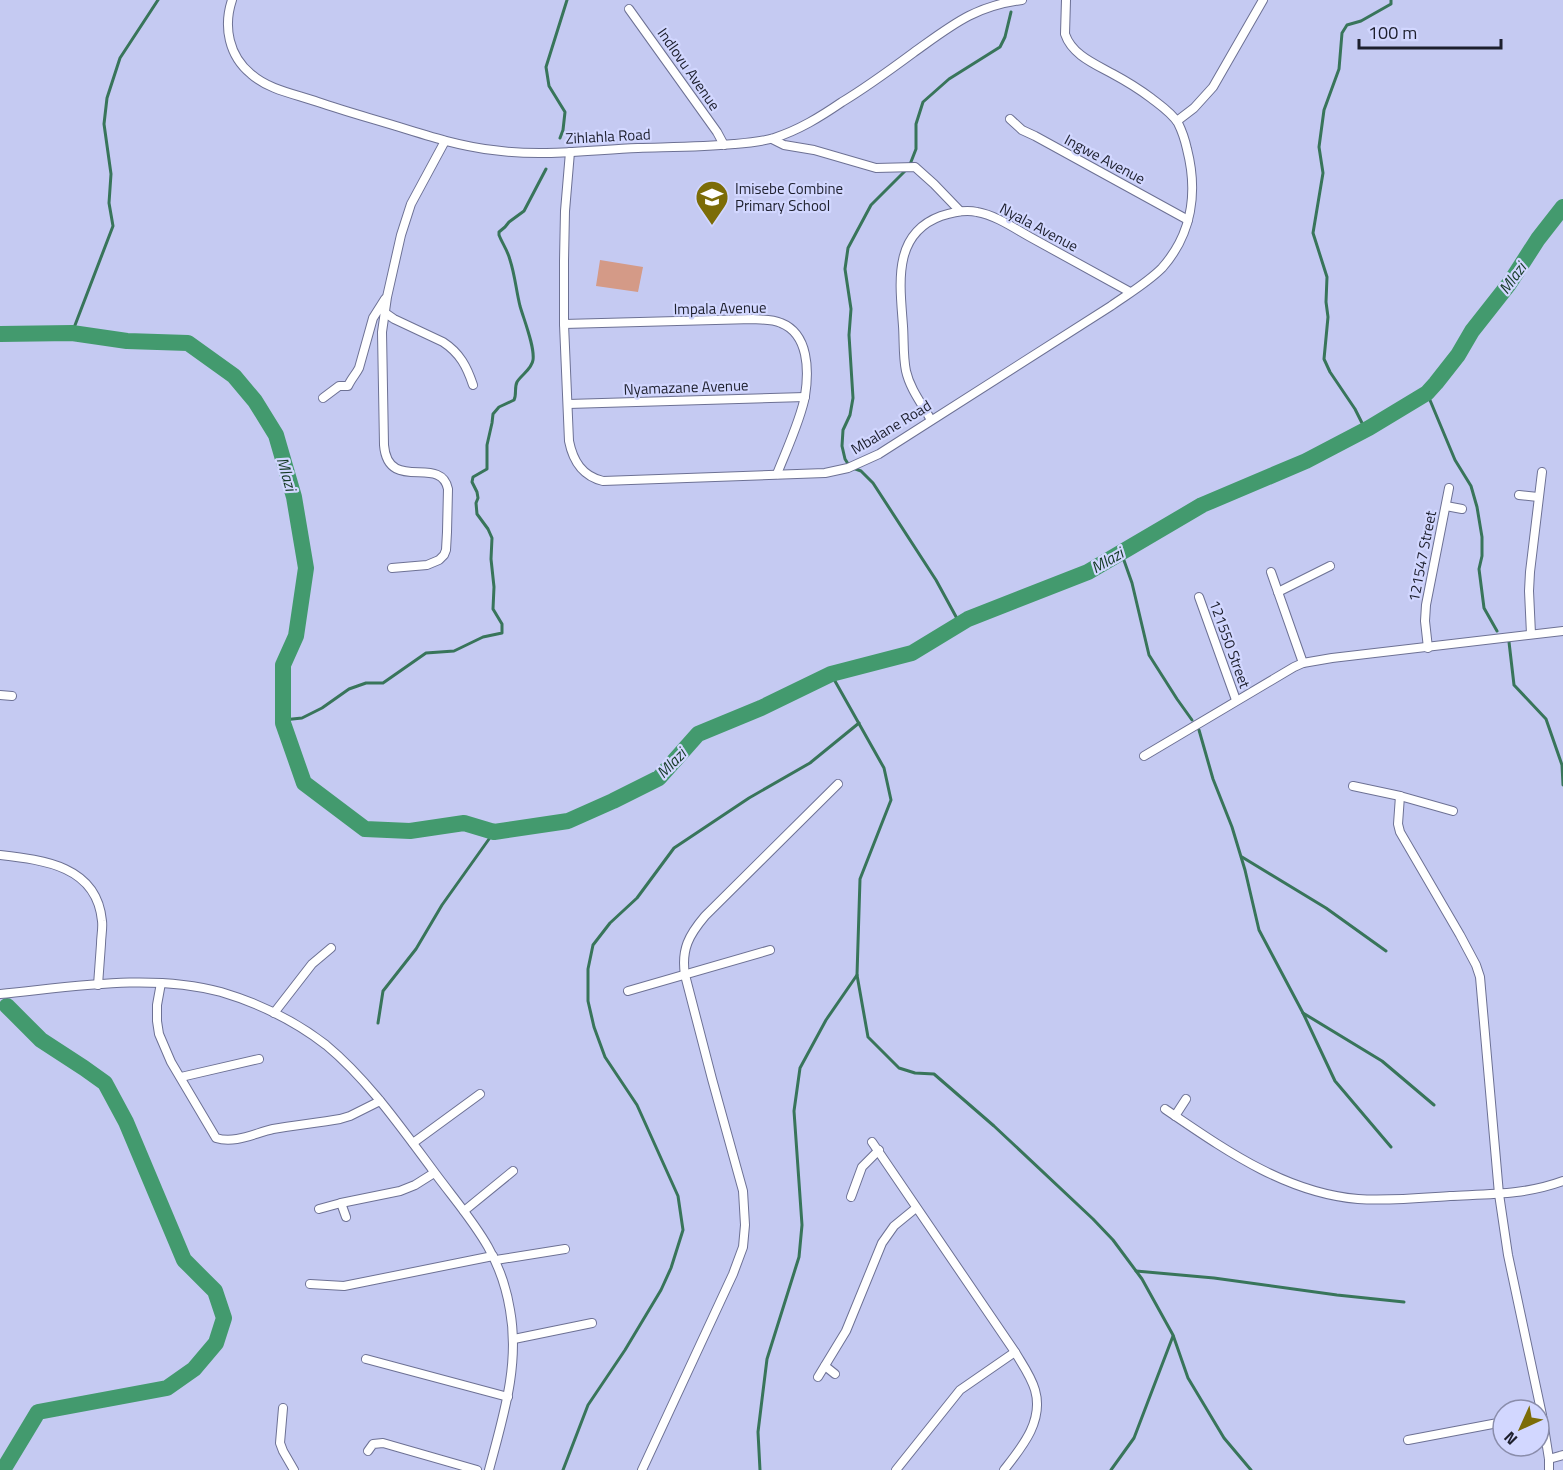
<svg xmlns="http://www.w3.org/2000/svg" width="1563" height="1470" font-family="'Titillium Web',sans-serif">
	<rect width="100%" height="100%" fill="#c5caf2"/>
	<path fill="#d49a87" d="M 600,260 L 643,267 L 638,292 L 596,286 Z"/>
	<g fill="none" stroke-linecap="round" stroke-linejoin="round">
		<g stroke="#38755a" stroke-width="3">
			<path d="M 560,138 L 563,130 L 565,112 L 549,86 L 546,67 L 567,0"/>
			<path d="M 72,333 L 113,226 L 109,203 L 111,174 L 104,124 L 107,98 L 120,58 L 158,0"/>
			<path d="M 1427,393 L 1455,460 L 1471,486 L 1477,507 L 1482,537 L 1482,556 L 1479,569 L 1484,608 L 1497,631"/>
			<path d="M 1365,429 L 1355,409 L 1330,372 L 1324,359 L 1328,317 L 1326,302 L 1327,277 L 1313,233 L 1323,173 L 1319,147 L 1324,110 L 1339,69 L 1342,33 L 1347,25 L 1361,21 L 1391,4 L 1391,0"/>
			<path d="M 1121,552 L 1132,583 L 1149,655 L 1177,699 L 1192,720"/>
			<path d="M 960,624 L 936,580 L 873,483 L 861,471 L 850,467 L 845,459 L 842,446 L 843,430 L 850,415 L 853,398 L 849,335 L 851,309 L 845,269 L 848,248 L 871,205 L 909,167 L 916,149 L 916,124 L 923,102 L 949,79 L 1000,47 L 1005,37 L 1011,12"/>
			<path d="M 1509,642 L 1514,685 L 1546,719 L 1562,765 L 1563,785"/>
			<path d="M 831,674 L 884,768 L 891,800 L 860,879 L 857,975 L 868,1037 L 899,1068 L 915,1073 L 934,1074 L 994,1126 L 1093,1219 L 1113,1240 L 1142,1279 L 1173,1335 L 1188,1378 L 1224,1438 L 1251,1470"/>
			<path d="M 283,720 L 302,718 L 322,708 L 349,689 L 366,683 L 383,683 L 426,653 L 454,651 L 483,637 L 502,633 L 502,624 L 493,609 L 494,587 L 491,559 L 492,538 L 488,529 L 477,514 L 476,503 L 478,498 L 477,492 L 472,482 L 473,477 L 487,469 L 487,445 L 492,423 L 493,414 L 499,407 L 514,400 C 517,394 514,388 517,382 C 521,375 532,369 533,360 C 535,347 524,320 520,306 C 516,290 515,275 510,260 C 508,251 502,243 499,235 L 499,232 L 505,227 L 509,222 L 524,211 L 546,169"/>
			<path d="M 1199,730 L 1213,779 L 1232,827 L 1245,870 L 1259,930 L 1303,1013 L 1335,1081 L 1391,1147"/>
			<path d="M 1242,857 L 1326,908 L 1386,951"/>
			<path d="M 1303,1013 L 1382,1061 L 1434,1105"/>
			<path d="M 378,1023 L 383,991 L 416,949 L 442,905 L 494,832"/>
			<path d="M 1136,1271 L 1214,1278 L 1337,1295 L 1404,1302"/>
			<path d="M 563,1470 L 588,1405 L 625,1350 L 661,1290 L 671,1268 L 683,1230 L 678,1196 L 637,1105 L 605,1057 L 594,1027 L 588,1001 L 588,969 L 593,945 L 610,923 L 637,898 L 674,848 L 749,798 L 810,763 L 859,723"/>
			<path d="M 760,1470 L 758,1432 L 767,1359 L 799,1257 L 802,1225 L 794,1111 L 800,1068 L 826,1020 L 857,975"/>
			<path d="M 1111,1470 L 1134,1438 L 1173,1336"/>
		</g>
		<g stroke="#439a6e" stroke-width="16">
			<path d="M 0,334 L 72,333 L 127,341 L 188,343 L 234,376 L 255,401 L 276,435 L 294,497 L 306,568 L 296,636 L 283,665 L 283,723 L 304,783 L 365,829 L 410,831 L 464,823 L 494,832 L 568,821 L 613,801 L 659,778 L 698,734 L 761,708 L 831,674 L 912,653 L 968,619 L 1088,572 L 1202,505 L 1306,461 L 1369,428 L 1427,393 L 1436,383 L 1458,355 L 1472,331 L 1509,284 L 1538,239 L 1563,207"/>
			<path d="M 3,1470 L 38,1412 L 167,1388 L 194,1369 L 216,1343 L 224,1318 L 215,1291 L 184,1260 L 126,1122 L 105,1083 L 84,1068 L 41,1040 L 7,1006"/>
		</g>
		<defs>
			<g id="minor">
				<path d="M 232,0 C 223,27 229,56 251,74 C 269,90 295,94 318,102 C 344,111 370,118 396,126 C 428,136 459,146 493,150 C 541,157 590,150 638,148 C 670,147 702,147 734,144 C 747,143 761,142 774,138 C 799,130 820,117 842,102 C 867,87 890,70 913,53 C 951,26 974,6 1022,0"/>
				<path d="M 629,9 L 717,132 L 724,145"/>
				<path d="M 1010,119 L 1022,130 L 1035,136 L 1188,220"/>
				<path d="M 1177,121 L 1194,108 L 1213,87 L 1263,0"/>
				<path d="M 772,139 L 784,145 L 814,150 L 876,168 L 915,167 L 934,184 L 960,211"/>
				<path d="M 570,152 L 565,211 L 564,261 L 564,324 L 569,441 C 573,461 582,476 603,481 L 825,473 L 848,468 L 879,454 L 1111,306 C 1128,294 1147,283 1162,268 C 1192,234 1198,192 1187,149 C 1185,140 1182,131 1178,123 C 1172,113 1160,105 1151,98 C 1139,89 1126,81 1113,74 C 1095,64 1072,55 1065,34 L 1066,0"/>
				<path d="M 384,312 L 394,319 L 443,342 C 460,353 467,367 473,385"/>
				<path d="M 564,324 L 753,319 C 762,320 772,319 781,323 C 809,334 809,371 805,396 C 801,419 786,451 777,474"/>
				<path d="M 323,398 L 339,386 L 348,386 C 351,379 356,374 359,368 L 373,318 L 385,299"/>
				<path d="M 568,404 L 805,397"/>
				<path d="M 931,420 C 922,404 910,389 906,371 C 903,357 904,340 903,326 C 900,284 892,234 941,216 C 953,212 965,209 977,212 C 995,215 1014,228 1030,237 C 1064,256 1097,274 1130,292"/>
				<path d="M 1519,495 L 1538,497"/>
				<path d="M 1446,506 L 1462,509"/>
				<path d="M 392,568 L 427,565 L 439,560 L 444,555 L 446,550 L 447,532 L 448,489 C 441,454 388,494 384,445 L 382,332 L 387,297 L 401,235 L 411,204 L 445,141"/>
				<path d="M 1271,572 L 1303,663"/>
				<path d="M 1278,592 L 1330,566"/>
				<path d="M 1199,597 L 1236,700"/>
				<path d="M 1531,634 L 1529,591 L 1530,572 L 1542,472"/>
				<path d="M 1428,648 L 1425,621 L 1426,605 L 1449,488"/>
				<path d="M 0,695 L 12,696"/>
				<path d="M 1144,756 L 1294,667 L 1303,663 L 1332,658 L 1563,631"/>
				<path d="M 1353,786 L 1400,796 L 1453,811"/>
				<path d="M 1400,796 L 1398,824 L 1400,832 L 1460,935 L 1476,965 L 1480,977 L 1499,1194 L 1508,1255 L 1542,1415 L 1549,1459 L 1549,1470"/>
				<path d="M 0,855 C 44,860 97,866 102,921 C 103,928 101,936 101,944 C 100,958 99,971 98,985"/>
				<path d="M 161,983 L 157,1005 L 157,1021 L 159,1034 L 171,1062 L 216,1138 C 235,1144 255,1133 273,1129 C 295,1125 318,1123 340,1119 L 350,1116 L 380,1101"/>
				<path d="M 628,991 L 770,950"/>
				<path d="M 0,994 C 72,987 151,973 221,992 C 258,1003 295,1021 326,1045 C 367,1079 400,1126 432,1169 C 467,1217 500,1248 510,1310 C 520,1365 503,1417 489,1470"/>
				<path d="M 274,1013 L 312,964 L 331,948"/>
				<path d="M 181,1077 L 259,1059"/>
				<path d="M 1165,1109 C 1224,1149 1285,1193 1358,1199 C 1389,1201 1420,1198 1450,1196 C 1490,1194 1525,1195 1563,1181"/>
				<path d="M 1175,1116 L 1186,1099"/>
				<path d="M 872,1142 L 1015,1352 C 1022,1364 1031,1376 1035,1390 C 1044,1421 1022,1447 1004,1470"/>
				<path d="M 413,1143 L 480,1094"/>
				<path d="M 851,1197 L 862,1167 L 879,1150"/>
				<path d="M 341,1203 L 346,1217"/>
				<path d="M 319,1209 L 341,1203 L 400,1191 L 415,1185 L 434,1173"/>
				<path d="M 464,1211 L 513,1171"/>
				<path d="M 496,1260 L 565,1249"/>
				<path d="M 310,1284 L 344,1286 L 493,1256"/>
				<path d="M 514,1339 L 592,1323"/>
				<path d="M 366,1359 L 508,1397"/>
				<path d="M 825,1366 L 835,1374"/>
				<path d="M 818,1377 L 846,1331 L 882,1243 L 894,1226 L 916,1208"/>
				<path d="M 283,1408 L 280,1443 L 283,1451 L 294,1470"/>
				<path d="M 1408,1440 L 1503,1422"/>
				<path d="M 368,1451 L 373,1444 L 383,1443 L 477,1470"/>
				<path d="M 1549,1459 L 1563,1455"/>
				<path d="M 642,1470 L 733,1274 L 743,1247 L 745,1225 L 743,1191 L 712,1079 L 685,975 C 681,949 689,935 705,916 L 838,784"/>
				<path d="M 896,1470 L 960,1390 L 1015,1352"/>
			</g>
		</defs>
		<use href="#minor" stroke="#6d7194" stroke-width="10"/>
		<use href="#minor" stroke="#fff" stroke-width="8"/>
	</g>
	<defs>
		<symbol id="school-pin" viewBox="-11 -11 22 30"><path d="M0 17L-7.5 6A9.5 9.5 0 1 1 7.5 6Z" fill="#7c6c07" stroke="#d2d7ff"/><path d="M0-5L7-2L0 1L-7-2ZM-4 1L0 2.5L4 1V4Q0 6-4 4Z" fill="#fff"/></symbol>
	</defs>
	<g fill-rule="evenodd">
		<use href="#school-pin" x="693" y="178" width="38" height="52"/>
	</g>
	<g text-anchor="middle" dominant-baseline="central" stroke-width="4.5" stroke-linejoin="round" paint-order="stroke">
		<g font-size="15" fill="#1d1f2d" stroke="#d2d7ff">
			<text transform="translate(689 69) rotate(55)">Indlovu Avenue</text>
			<text transform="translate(608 136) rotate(-3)">Zihlahla Road</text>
			<text transform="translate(1105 159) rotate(28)">Ingwe Avenue</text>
			<text transform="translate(1039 227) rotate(28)">Nyala Avenue</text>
			<text transform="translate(720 308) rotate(-1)">Impala Avenue</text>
			<text transform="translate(686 387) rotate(-2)">Nyamazane Avenue</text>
			<text transform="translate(891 427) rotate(-31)">Mbalane Road</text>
			<text transform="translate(1422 556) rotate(-79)">121547 Street</text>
			<text transform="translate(1230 644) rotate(70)">121550 Street</text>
		</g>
		<g font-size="15" fill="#1d1f2d" stroke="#d2d7ff" text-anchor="start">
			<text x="735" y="188">Imisebe Combine<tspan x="735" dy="17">Primary School</tspan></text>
		</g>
		<g font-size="16" font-style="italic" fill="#153a27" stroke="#d2d7ff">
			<text transform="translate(1512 278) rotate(-54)">Mlazi</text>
			<text transform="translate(287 474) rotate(74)">Mlazi</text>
			<text transform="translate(1107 560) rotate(-30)">Mlazi</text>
			<text transform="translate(671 763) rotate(-46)">Mlazi</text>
		</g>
	</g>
	<g transform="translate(1521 1428) rotate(225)"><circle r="28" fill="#d2d7ff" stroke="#8a8dab" stroke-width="1.5"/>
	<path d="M0-4.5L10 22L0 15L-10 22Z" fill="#7c6c07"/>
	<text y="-9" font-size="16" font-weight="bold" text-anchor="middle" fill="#1d1f2d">N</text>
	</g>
	<path d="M1359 39v9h142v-9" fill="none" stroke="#1d1f2d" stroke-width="3"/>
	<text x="1368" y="39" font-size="18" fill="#1d1f2d" stroke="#d2d7ff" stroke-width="4.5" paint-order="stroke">100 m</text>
</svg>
